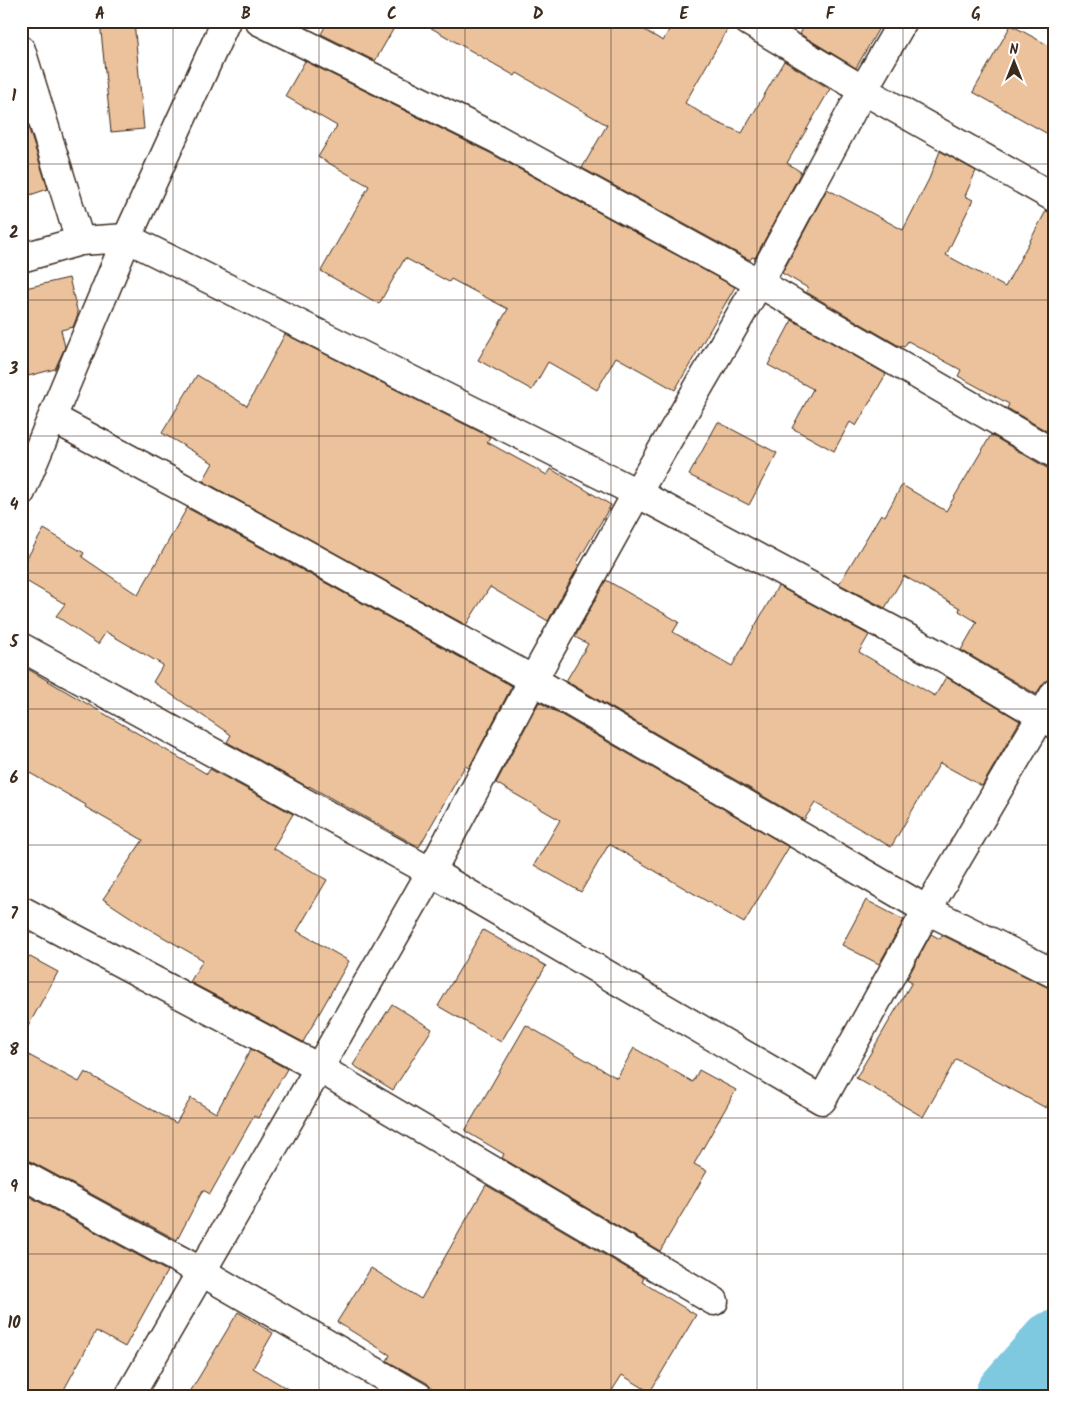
<svg xmlns="http://www.w3.org/2000/svg" width="1076" height="1418" font-family="Kalam,sans-serif">
	<rect width="100%" height="100%" fill="#fff"/>
	<filter id="ink" filterUnits="userSpaceOnUse"><feTurbulence type="fractalNoise" baseFrequency=".02" numOctaves="2"/><feDisplacementMap in="SourceGraphic" scale="10" xChannelSelector="R" yChannelSelector="G"/><feConvolveMatrix kernelMatrix="1 2 1 2 8 2 1 2 1" color-interpolation-filters="sRGB"/></filter>
	<g filter="url(#ink)">
		<g fill="none" stroke-linecap="round" stroke-linejoin="round">
			<path stroke="#7fc9e0" stroke-width="71" d="M 1010,1397 L 1055,1346"/>
		</g>
		<g fill="#ebc29b" stroke="#3b2a1e">
			<path d="M 100,21 L 134,21 L 144,129 L 111,132 Z"/>
			<path d="M 328,21 L 398,21 L 375,61 L 321,34 Z"/>
			<path d="M 419,21 L 629,21 L 663,41 L 674,21 L 732,21 L 685,103 L 716,122 L 742,133 L 784,61 L 830,89 L 787,163 L 801,172 L 755,258 L 752,257 L 750,260 L 582,168 L 607,125 L 517,73 L 515,76 Z"/>
			<path d="M 807,21 L 883,21 L 856,68 L 800,34 Z"/>
			<path d="M 1011,25 L 1055,49 L 1055,138 L 973,92 Z"/>
			<path d="M 305,61 L 490,153 L 735,287 L 675,390 L 616,357 L 597,390 L 548,362 L 532,390 L 478,360 L 508,309 L 451,279 L 449,282 L 405,258 L 379,304 L 321,271 L 369,186 L 318,157 L 337,126 L 285,96 Z"/>
			<path d="M 21,104 L 48,189 L 21,198 Z"/>
			<path d="M 940,151 L 976,171 L 965,196 L 973,200 L 946,255 L 1005,287 L 1046,211 L 1055,214 L 1055,436 L 1007,408 L 1009,404 L 958,376 L 961,370 L 908,341 L 904,347 L 902,346 L 901,347 L 806,292 L 808,288 L 782,273 L 827,189 L 903,230 L 929,179 Z"/>
			<path d="M 69,278 L 78,314 L 73,327 L 61,330 L 65,347 L 55,369 L 28,376 L 21,347 L 21,289 Z"/>
			<path d="M 792,320 L 886,374 L 856,426 L 850,422 L 834,451 L 792,428 L 813,389 L 768,365 Z"/>
			<path d="M 285,334 L 490,437 L 487,442 L 547,475 L 551,469 L 611,505 L 577,563 L 579,565 L 548,621 L 490,587 L 466,625 L 203,481 L 213,463 L 162,433 L 197,375 L 247,406 Z"/>
			<path d="M 718,422 L 777,453 L 749,505 L 689,475 Z"/>
			<path d="M 991,435 L 1047,468 L 1055,470 L 1055,677 L 1047,680 L 1042,685 L 1036,694 L 961,650 L 977,622 L 959,611 L 960,608 L 904,576 L 885,608 L 839,584 L 881,514 L 885,516 L 902,485 L 946,511 Z"/>
			<path d="M 187,508 L 286,561 L 512,686 L 469,768 L 465,766 L 419,847 L 309,786 L 308,787 L 227,742 L 231,735 L 153,682 L 163,665 L 106,632 L 98,644 L 56,616 L 65,604 L 21,578 L 21,568 L 44,529 L 84,553 L 82,557 L 138,595 Z"/>
			<path d="M 606,580 L 679,622 L 673,632 L 732,666 L 778,586 L 869,635 L 859,652 L 918,686 L 935,696 L 946,677 L 1020,721 L 982,786 L 940,763 L 891,847 L 815,803 L 804,820 L 566,681 L 588,644 L 575,637 Z"/>
			<path d="M 21,665 L 207,774 L 210,769 L 293,814 L 273,848 L 327,880 L 297,931 L 349,961 L 303,1042 L 190,982 L 203,960 L 144,926 L 103,899 L 143,840 L 85,807 L 86,805 L 21,768 Z"/>
			<path d="M 539,702 L 789,847 L 744,923 L 609,844 L 581,892 L 534,865 L 560,820 L 496,783 Z"/>
			<path d="M 866,900 L 904,920 L 879,964 L 842,945 Z"/>
			<path d="M 483,930 L 546,966 L 501,1042 L 438,1006 Z"/>
			<path d="M 931,934 L 940,939 L 942,935 L 1055,991 L 1055,1091 L 1046,1108 L 956,1059 L 923,1117 L 856,1078 L 912,982 L 907,979 Z"/>
			<path d="M 21,952 L 58,972 L 21,1039 Z"/>
			<path d="M 392,1004 L 432,1029 L 393,1090 L 353,1065 Z"/>
			<path d="M 526,1025 L 617,1078 L 634,1048 L 693,1082 L 699,1070 L 736,1090 L 694,1164 L 707,1171 L 660,1251 L 502,1158 L 504,1154 L 465,1131 Z"/>
			<path d="M 251,1049 L 287,1069 L 258,1118 L 254,1116 L 210,1194 L 203,1190 L 177,1240 L 28,1160 L 21,1158 L 21,1051 L 79,1082 L 85,1072 L 176,1123 L 191,1098 L 216,1113 Z"/>
			<path d="M 486,1185 L 644,1278 L 642,1282 L 696,1315 L 650,1392 L 622,1375 L 608,1397 L 435,1397 L 432,1389 L 427,1383 L 387,1361 L 390,1355 L 337,1322 L 371,1268 L 421,1299 Z"/>
			<path d="M 21,1192 L 167,1271 L 125,1347 L 96,1331 L 60,1397 L 21,1397 Z"/>
			<path d="M 238,1312 L 273,1333 L 253,1368 L 301,1397 L 187,1397 Z"/>
		</g>
		<g fill="none" stroke-linecap="round" stroke-linejoin="round">
			<defs>
				<g id="minor">
					<path d="M 259,21 L 497,139 L 759,283 L 1055,454"/>
					<path d="M 748,21 L 863,90 L 1055,198"/>
					<path d="M 21,50 L 80,241"/>
					<path d="M 21,258 L 80,241 L 127,238 L 637,493 L 939,655 L 1055,724"/>
					<path d="M 53,418 L 293,547 L 533,680 L 927,910 L 1055,974"/>
					<path d="M 21,492 L 127,238 L 226,21"/>
					<path d="M 21,647 L 431,872 L 822,1100 L 927,910 L 1055,693"/>
					<path d="M 21,910 L 319,1068 L 714,1301"/>
					<path d="M 21,1174 L 202,1272 L 419,1397"/>
					<path d="M 129,1397 L 319,1068 L 431,872 L 533,680 L 637,493 L 759,283 L 863,90 L 903,21"/>
				</g>
			</defs>
			<use href="#minor" stroke="#3b2a1e" stroke-width="31"/>
			<use href="#minor" stroke="#fff" stroke-width="28"/>
		</g>
	</g>
	<path fill="none" stroke="#3b2a1e" stroke-width="1" stroke-opacity="0.55" d="M 173,21 L 173,1397M 319,21 L 319,1397M 465,21 L 465,1397M 611,21 L 611,1397M 757,21 L 757,1397M 903,21 L 903,1397M 21,164 L 1055,164M 21,300 L 1055,300M 21,436 L 1055,436M 21,573 L 1055,573M 21,709 L 1055,709M 21,845 L 1055,845M 21,982 L 1055,982M 21,1118 L 1055,1118M 21,1254 L 1055,1254"/>
	<rect width="1076" height="1418" fill="none" stroke="#fff" stroke-width="55"/>
	<g transform="translate(1014 62)" stroke="#ffffff" stroke-width="4" paint-order="stroke">
	<path d="M0-4L9 19L0 12L-9 19Z" fill="#3b2a1e"/>
	<text y="-8" font-size="14" font-weight="bold" text-anchor="middle" fill="#3b2a1e">N</text>
	</g>
	<rect x="28" y="28" width="1020" height="1362" fill="none" stroke="#3b2a1e" stroke-width="2"/>
	<g font-size="16" text-anchor="middle" font-weight="bold" fill="#3b2a1e">
		<text x="100" y="19">A</text>
		<text x="246" y="19">B</text>
		<text x="392" y="19">C</text>
		<text x="538" y="19">D</text>
		<text x="684" y="19">E</text>
		<text x="830" y="19">F</text>
		<text x="976" y="19">G</text>
		<text x="14" y="101">1</text>
		<text x="14" y="238">2</text>
		<text x="14" y="374">3</text>
		<text x="14" y="510">4</text>
		<text x="14" y="647">5</text>
		<text x="14" y="783">6</text>
		<text x="14" y="919">7</text>
		<text x="14" y="1055">8</text>
		<text x="14" y="1192">9</text>
		<text x="14" y="1328">10</text>
	</g>
</svg>
